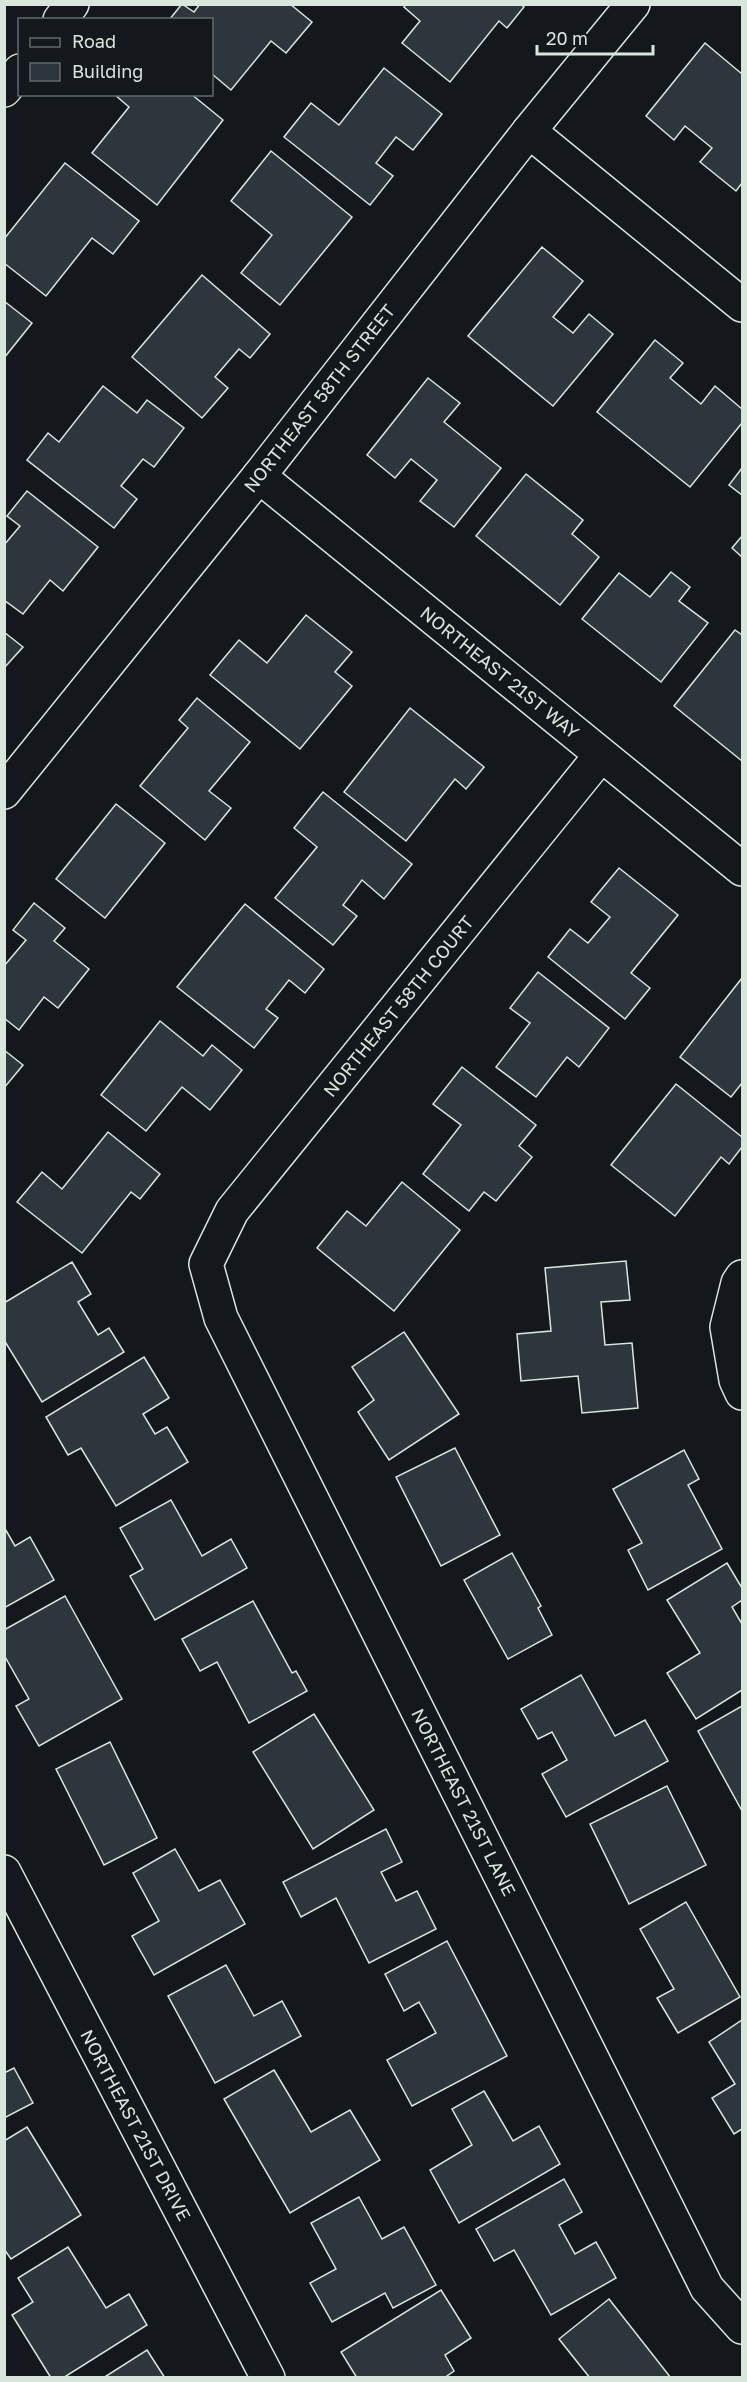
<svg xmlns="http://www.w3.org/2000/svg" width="747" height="2382" font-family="'Golos Text',sans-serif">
	<rect width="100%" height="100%" fill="#14181c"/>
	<g fill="#2c363c" stroke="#d8e6dc" stroke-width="1.5">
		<path d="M 182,4 L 194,12 L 200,4 L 290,4 L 312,22 L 286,53 L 271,41 L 231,90 L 212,74 L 212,20 L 169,20 Z"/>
		<path d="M 406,4 L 520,4 L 524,7 L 507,28 L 499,21 L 450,82 L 402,43 L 420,21 L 404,7 Z"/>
		<path d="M 705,43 L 742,74 L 742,183 L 736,191 L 700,162 L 712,148 L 685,126 L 674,140 L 646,116 Z"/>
		<path d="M 384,68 L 442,114 L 413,150 L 396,137 L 376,163 L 393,176 L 370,205 L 284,137 L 311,103 L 339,125 Z"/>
		<path d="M 114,94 L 191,94 L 223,120 L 157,205 L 92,153 L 129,107 Z"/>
		<path d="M 271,151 L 352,217 L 280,305 L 241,273 L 272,235 L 231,201 Z"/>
		<path d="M 65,163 L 139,221 L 113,254 L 92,238 L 46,296 L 4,263 L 4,239 Z"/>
		<path d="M 542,247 L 583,281 L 553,317 L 573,333 L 589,314 L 613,334 L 553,406 L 468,336 Z"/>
		<path d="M 202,275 L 270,334 L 250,358 L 239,349 L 215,377 L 228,388 L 202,418 L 132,357 Z"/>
		<path d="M 4,301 L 32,323 L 4,358 Z"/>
		<path d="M 655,340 L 683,363 L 670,378 L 701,404 L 715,386 L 742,409 L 742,423 L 690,487 L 597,412 Z"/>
		<path d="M 428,378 L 460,403 L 444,422 L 501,468 L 454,527 L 420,501 L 437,480 L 411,459 L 395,478 L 367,455 Z"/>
		<path d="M 103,386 L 137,413 L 147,400 L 184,428 L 154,467 L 143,459 L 121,486 L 137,499 L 114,528 L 27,460 L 48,433 L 59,442 Z"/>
		<path d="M 742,468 L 742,495 L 729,485 Z"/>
		<path d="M 526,474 L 583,520 L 572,534 L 599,557 L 560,605 L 476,536 Z"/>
		<path d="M 27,491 L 98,547 L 63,591 L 50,580 L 23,614 L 4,600 L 4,545 L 20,526 L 7,516 Z"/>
		<path d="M 742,536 L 742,557 L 732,548 Z"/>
		<path d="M 671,572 L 690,587 L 679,601 L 708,623 L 661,682 L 582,619 L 619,573 L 650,597 Z"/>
		<path d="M 306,615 L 352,652 L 335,672 L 352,686 L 300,749 L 210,675 L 239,640 L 267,663 Z"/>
		<path d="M 735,630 L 742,635 L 742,761 L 674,706 Z"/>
		<path d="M 4,632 L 23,647 L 4,668 Z"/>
		<path d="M 197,698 L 250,742 L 209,791 L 231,808 L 205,840 L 140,786 L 188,728 L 179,720 Z"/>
		<path d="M 410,708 L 484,767 L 466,789 L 455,779 L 406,841 L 344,792 Z"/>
		<path d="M 323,792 L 412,864 L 384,899 L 362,880 L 343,905 L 357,916 L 333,945 L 275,898 L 317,847 L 294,828 Z"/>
		<path d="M 116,804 L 165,843 L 105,918 L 56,879 Z"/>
		<path d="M 619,868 L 678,915 L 631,973 L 650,988 L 625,1019 L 548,957 L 570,929 L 588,943 L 610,917 L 591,902 Z"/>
		<path d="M 34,903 L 65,928 L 54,941 L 89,969 L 58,1008 L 44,997 L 19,1030 L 4,1018 L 4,966 L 26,940 L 13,930 Z"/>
		<path d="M 245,904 L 324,969 L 305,993 L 289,980 L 266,1009 L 278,1018 L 254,1048 L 177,987 Z"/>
		<path d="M 538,972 L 609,1028 L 579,1067 L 567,1057 L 536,1097 L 496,1067 L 530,1023 L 510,1008 Z"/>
		<path d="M 742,978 L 742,1083 L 731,1097 L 680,1057 Z"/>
		<path d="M 160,1021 L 203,1056 L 212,1045 L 242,1070 L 210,1110 L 182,1087 L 146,1131 L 101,1095 Z"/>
		<path d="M 4,1050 L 23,1065 L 4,1088 Z"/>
		<path d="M 462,1067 L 536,1125 L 519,1146 L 532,1157 L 496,1201 L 484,1192 L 469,1211 L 423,1174 L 461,1125 L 433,1104 Z"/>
		<path d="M 676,1084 L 742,1137 L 742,1147 L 729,1164 L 721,1157 L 675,1216 L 611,1165 Z"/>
		<path d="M 108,1132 L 160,1174 L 140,1199 L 131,1192 L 82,1253 L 17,1202 L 42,1172 L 62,1189 Z"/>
		<path d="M 402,1182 L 460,1230 L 394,1311 L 317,1248 L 347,1211 L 366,1226 Z"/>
		<path d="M 626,1261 L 630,1300 L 601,1302 L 605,1345 L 632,1343 L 638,1408 L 582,1413 L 578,1376 L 521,1381 L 517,1334 L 551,1331 L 545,1268 Z"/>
		<path d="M 72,1262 L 91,1294 L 78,1302 L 98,1335 L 109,1328 L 124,1352 L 42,1402 L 4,1340 L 4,1303 Z"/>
		<path d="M 404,1332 L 459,1414 L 389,1460 L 358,1412 L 374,1400 L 352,1367 Z"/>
		<path d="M 144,1357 L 169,1398 L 143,1414 L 155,1434 L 167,1427 L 188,1462 L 116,1506 L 81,1448 L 68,1455 L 46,1417 Z"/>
		<path d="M 455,1448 L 500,1535 L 441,1566 L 396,1477 Z"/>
		<path d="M 684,1450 L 699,1479 L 688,1485 L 722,1549 L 648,1590 L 628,1550 L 642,1543 L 613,1489 Z"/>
		<path d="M 171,1500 L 202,1556 L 231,1539 L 247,1568 L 155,1620 L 130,1576 L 143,1569 L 120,1528 Z"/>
		<path d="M 4,1527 L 15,1546 L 30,1537 L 54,1580 L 4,1608 Z"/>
		<path d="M 512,1553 L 541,1606 L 538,1608 L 552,1635 L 508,1659 L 464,1580 Z"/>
		<path d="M 727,1563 L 742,1588 L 742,1600 L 732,1607 L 742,1624 L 742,1690 L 696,1719 L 667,1673 L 700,1653 L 667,1600 Z"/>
		<path d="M 65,1596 L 122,1699 L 39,1746 L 16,1706 L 29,1699 L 4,1655 L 4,1630 Z"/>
		<path d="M 253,1601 L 292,1673 L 296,1671 L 307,1691 L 249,1723 L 217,1662 L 200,1671 L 182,1639 Z"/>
		<path d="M 581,1675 L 615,1736 L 645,1720 L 668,1761 L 566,1817 L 542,1774 L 567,1760 L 552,1732 L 538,1739 L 521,1709 Z"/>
		<path d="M 742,1706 L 742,1811 L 698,1731 Z"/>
		<path d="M 314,1714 L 374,1810 L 313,1849 L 253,1752 Z"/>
		<path d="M 110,1742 L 157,1838 L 104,1865 L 56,1769 Z"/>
		<path d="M 667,1786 L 706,1865 L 629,1904 L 590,1824 Z"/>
		<path d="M 386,1829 L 402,1862 L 381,1872 L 396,1901 L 417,1891 L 436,1929 L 369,1963 L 336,1898 L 301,1917 L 283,1882 Z"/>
		<path d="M 175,1849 L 199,1891 L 220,1880 L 245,1924 L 154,1975 L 132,1936 L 159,1921 L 133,1873 Z"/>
		<path d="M 686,1902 L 740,1997 L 678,2033 L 657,1998 L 674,1989 L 640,1929 Z"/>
		<path d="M 447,1941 L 507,2056 L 412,2106 L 387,2060 L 436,2033 L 419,2002 L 404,2011 L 385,1974 Z"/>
		<path d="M 226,1965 L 254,2016 L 282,2001 L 301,2036 L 215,2083 L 168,1996 Z"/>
		<path d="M 742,2020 L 742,2129 L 734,2134 L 712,2098 L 735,2084 L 709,2042 Z"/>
		<path d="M 14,2068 L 33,2103 L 4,2118 L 4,2073 Z"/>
		<path d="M 274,2070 L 311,2132 L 350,2110 L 380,2160 L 290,2213 L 224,2099 Z"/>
		<path d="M 484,2091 L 513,2141 L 539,2126 L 560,2164 L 459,2223 L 430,2170 L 472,2145 L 452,2109 Z"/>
		<path d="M 27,2127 L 81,2215 L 11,2259 L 4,2249 L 4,2141 Z"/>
		<path d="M 564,2179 L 582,2212 L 559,2225 L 575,2254 L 596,2242 L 616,2278 L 551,2315 L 514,2250 L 494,2261 L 476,2229 Z"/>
		<path d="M 359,2197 L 382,2239 L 404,2227 L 436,2285 L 393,2308 L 385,2293 L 332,2322 L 310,2283 L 336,2269 L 311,2223 Z"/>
		<path d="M 68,2247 L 106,2308 L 129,2294 L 147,2325 L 63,2378 L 51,2378 L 12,2315 L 33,2302 L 18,2278 Z"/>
		<path d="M 441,2290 L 471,2338 L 445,2355 L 454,2371 L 444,2378 L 357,2378 L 341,2352 Z"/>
		<path d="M 609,2299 L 671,2378 L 590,2378 L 559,2339 Z"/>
		<path d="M 147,2350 L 165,2378 L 103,2378 Z"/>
	</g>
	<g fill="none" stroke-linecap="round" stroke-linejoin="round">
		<defs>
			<g id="street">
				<path d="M 60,20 L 72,4"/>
				<path d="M 4,90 L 20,71"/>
				<path d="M 529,131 L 742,305"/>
				<path d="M 259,476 L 742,869"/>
				<path d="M 601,755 L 232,1211 L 206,1264 L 221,1318 L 707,2288 L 742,2327"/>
				<path d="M 4,792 L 259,476 L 529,131 L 633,4"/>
				<path d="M 742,1277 L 738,1283 L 727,1327 L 736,1380 L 742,1393"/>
				<path d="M 4,1872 L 268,2378"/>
			</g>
		</defs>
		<use href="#street" stroke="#d8e6dc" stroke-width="36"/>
		<use href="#street" stroke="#14181c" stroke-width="33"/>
	</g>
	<g text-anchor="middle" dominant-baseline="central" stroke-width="4.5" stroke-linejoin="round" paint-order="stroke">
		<g font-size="18" fill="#d8e6dc" stroke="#14181c">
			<text transform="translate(319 398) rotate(-52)">NORTHEAST 58TH STREET</text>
			<text transform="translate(500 672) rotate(39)">NORTHEAST 21ST WAY</text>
			<text transform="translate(398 1006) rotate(-51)">NORTHEAST 58TH COURT</text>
			<text transform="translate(464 1802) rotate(63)">NORTHEAST 21ST LANE</text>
			<text transform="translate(136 2125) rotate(62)">NORTHEAST 21ST DRIVE</text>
		</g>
	</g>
	<rect width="747" height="2382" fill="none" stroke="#d8e6dc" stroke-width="12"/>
	<rect x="18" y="18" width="195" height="78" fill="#14181c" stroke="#626a69" stroke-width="1.5"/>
	<rect x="30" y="38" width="30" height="9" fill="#14181c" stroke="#626a69" stroke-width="1.5"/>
	<text x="72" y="48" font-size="18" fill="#d8e6dc">Road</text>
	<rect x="30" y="63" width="30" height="18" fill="#2c363c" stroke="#626a69" stroke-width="1.5"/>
	<text x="72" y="78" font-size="18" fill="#d8e6dc">Building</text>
	<path d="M537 45v9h116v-9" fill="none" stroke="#d8e6dc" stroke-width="3"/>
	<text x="546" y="45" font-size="18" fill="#d8e6dc" stroke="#14181c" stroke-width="4.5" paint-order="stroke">20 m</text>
</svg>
